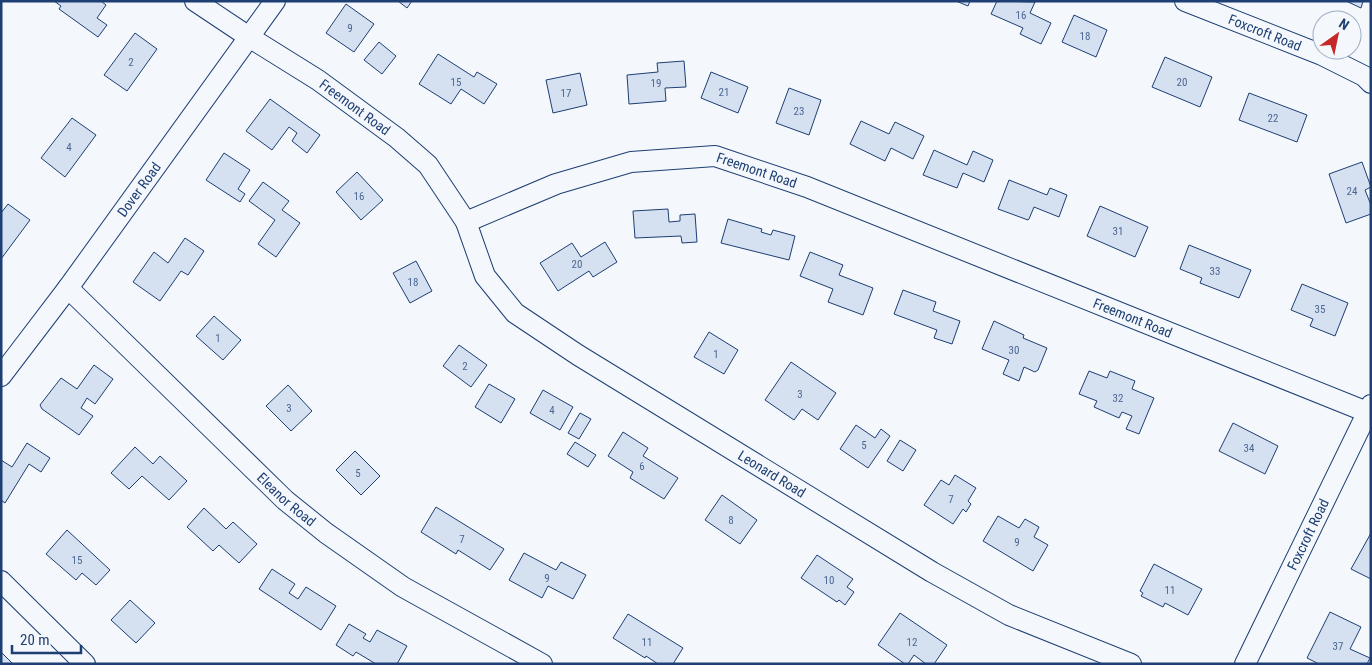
<svg xmlns="http://www.w3.org/2000/svg" width="1372" height="665" font-family="'Roboto Condensed',sans-serif">
	<rect width="100%" height="100%" fill="#f4f7fb"/>
	<g fill="#d5e0f0" stroke="#1d3f73">
		<path d="M 54,1 L 101,1 L 106,5 L 97,18 L 107,25 L 98,37 L 59,9 L 61,6 Z"/>
		<path d="M 398,1 L 412,1 L 407,8 Z"/>
		<path d="M 956,1 L 970,1 L 968,6 Z"/>
		<path d="M 997,1 L 1035,2 L 1030,13 L 1051,23 L 1041,44 L 1020,34 L 1023,28 L 991,14 Z"/>
		<path d="M 1346,1 L 1363,1 L 1361,8 Z"/>
		<path d="M 346,4 L 374,24 L 354,52 L 326,33 Z"/>
		<path d="M 1074,15 L 1107,30 L 1096,57 L 1062,42 Z"/>
		<path d="M 135,33 L 157,49 L 127,91 L 104,75 Z"/>
		<path d="M 379,42 L 396,56 L 382,74 L 364,60 Z"/>
		<path d="M 438,54 L 474,77 L 477,72 L 497,84 L 484,104 L 461,89 L 451,104 L 419,84 Z"/>
		<path d="M 1165,57 L 1212,77 L 1200,107 L 1152,87 Z"/>
		<path d="M 684,61 L 686,87 L 665,88 L 666,101 L 629,104 L 627,75 L 658,72 L 657,63 Z"/>
		<path d="M 711,72 L 748,87 L 738,113 L 701,98 Z"/>
		<path d="M 580,73 L 587,105 L 553,113 L 546,80 Z"/>
		<path d="M 789,88 L 821,100 L 809,135 L 776,123 Z"/>
		<path d="M 1249,93 L 1307,115 L 1297,142 L 1239,120 Z"/>
		<path d="M 270,99 L 320,135 L 307,153 L 292,141 L 297,133 L 289,127 L 272,150 L 246,131 Z"/>
		<path d="M 72,118 L 96,135 L 65,177 L 41,158 Z"/>
		<path d="M 861,121 L 889,134 L 895,122 L 924,136 L 913,159 L 891,148 L 885,161 L 850,144 Z"/>
		<path d="M 934,150 L 967,165 L 973,151 L 993,160 L 984,182 L 963,173 L 957,188 L 923,175 Z"/>
		<path d="M 224,153 L 250,170 L 238,189 L 245,194 L 240,202 L 206,180 Z"/>
		<path d="M 1362,162 L 1371,187 L 1365,190 L 1371,205 L 1371,214 L 1346,223 L 1329,174 Z"/>
		<path d="M 357,172 L 383,200 L 361,220 L 336,192 Z"/>
		<path d="M 1009,180 L 1047,195 L 1050,188 L 1067,195 L 1059,217 L 1034,207 L 1029,219 L 1028,220 L 998,209 Z"/>
		<path d="M 263,182 L 289,201 L 282,210 L 300,223 L 276,257 L 258,244 L 275,220 L 249,201 Z"/>
		<path d="M 8,204 L 30,220 L 1,259 L 1,213 Z"/>
		<path d="M 1100,206 L 1148,227 L 1135,257 L 1087,236 Z"/>
		<path d="M 668,209 L 669,222 L 680,221 L 680,215 L 695,214 L 697,242 L 682,243 L 681,236 L 635,238 L 633,211 Z"/>
		<path d="M 728,219 L 762,229 L 761,232 L 771,235 L 773,230 L 795,236 L 789,260 L 721,243 Z"/>
		<path d="M 185,238 L 204,251 L 188,275 L 181,271 L 160,301 L 133,282 L 154,252 L 168,263 Z"/>
		<path d="M 605,242 L 617,262 L 593,277 L 589,271 L 558,291 L 540,263 L 572,243 L 581,257 Z"/>
		<path d="M 1189,245 L 1251,270 L 1239,298 L 1200,283 L 1202,278 L 1180,269 Z"/>
		<path d="M 810,252 L 843,265 L 839,275 L 873,288 L 863,315 L 828,302 L 833,289 L 800,276 Z"/>
		<path d="M 416,261 L 432,291 L 410,303 L 393,273 Z"/>
		<path d="M 1302,284 L 1348,303 L 1335,336 L 1310,326 L 1313,319 L 1291,310 Z"/>
		<path d="M 903,290 L 936,302 L 933,311 L 960,321 L 952,344 L 934,338 L 937,330 L 894,314 Z"/>
		<path d="M 214,316 L 241,340 L 223,360 L 196,336 Z"/>
		<path d="M 994,321 L 1024,335 L 1023,338 L 1047,348 L 1038,370 L 1035,372 L 1024,367 L 1019,381 L 1003,374 L 1009,360 L 982,349 Z"/>
		<path d="M 709,332 L 738,350 L 724,374 L 694,357 Z"/>
		<path d="M 459,345 L 487,365 L 471,387 L 443,366 Z"/>
		<path d="M 791,362 L 836,393 L 818,420 L 802,409 L 794,420 L 765,400 Z"/>
		<path d="M 94,365 L 113,379 L 95,404 L 87,398 L 81,408 L 93,416 L 79,435 L 42,409 L 40,405 L 61,378 L 77,389 Z"/>
		<path d="M 1089,371 L 1107,378 L 1110,371 L 1135,381 L 1132,389 L 1154,398 L 1139,434 L 1126,429 L 1132,416 L 1122,412 L 1119,418 L 1094,407 L 1097,401 L 1079,394 Z"/>
		<path d="M 489,384 L 515,399 L 501,423 L 475,407 Z"/>
		<path d="M 288,385 L 312,411 L 291,431 L 266,406 Z"/>
		<path d="M 543,390 L 573,407 L 560,430 L 530,413 Z"/>
		<path d="M 580,413 L 591,419 L 579,439 L 568,433 Z"/>
		<path d="M 1233,423 L 1278,446 L 1265,474 L 1219,451 Z"/>
		<path d="M 856,425 L 875,438 L 881,429 L 890,436 L 868,468 L 840,449 Z"/>
		<path d="M 623,432 L 648,448 L 643,456 L 678,478 L 664,499 L 630,478 L 633,472 L 608,456 Z"/>
		<path d="M 900,440 L 916,450 L 903,471 L 887,461 Z"/>
		<path d="M 575,442 L 596,455 L 588,467 L 567,454 Z"/>
		<path d="M 27,443 L 50,458 L 41,472 L 29,464 L 5,503 L 1,500 L 1,460 L 12,467 Z"/>
		<path d="M 135,447 L 153,464 L 160,456 L 187,481 L 169,500 L 142,476 L 129,489 L 111,473 Z"/>
		<path d="M 355,451 L 380,476 L 361,495 L 336,470 Z"/>
		<path d="M 955,475 L 976,488 L 968,501 L 971,504 L 966,512 L 963,509 L 953,524 L 924,505 L 941,480 L 949,485 Z"/>
		<path d="M 722,495 L 757,520 L 740,544 L 705,520 Z"/>
		<path d="M 436,507 L 504,549 L 490,570 L 458,550 L 456,554 L 421,532 Z"/>
		<path d="M 204,508 L 226,529 L 233,522 L 257,544 L 239,563 L 219,545 L 213,551 L 187,527 Z"/>
		<path d="M 998,516 L 1019,528 L 1025,519 L 1039,527 L 1034,537 L 1048,545 L 1033,571 L 983,541 Z"/>
		<path d="M 67,530 L 110,570 L 96,585 L 82,573 L 76,580 L 46,554 Z"/>
		<path d="M 1371,533 L 1371,579 L 1351,569 Z"/>
		<path d="M 524,553 L 556,570 L 561,562 L 586,575 L 573,599 L 548,586 L 542,598 L 509,580 Z"/>
		<path d="M 817,555 L 853,579 L 847,587 L 854,592 L 845,605 L 839,600 L 837,602 L 801,578 Z"/>
		<path d="M 1154,564 L 1202,589 L 1188,615 L 1165,603 L 1163,607 L 1141,596 L 1143,593 L 1140,591 Z"/>
		<path d="M 272,569 L 295,584 L 289,593 L 298,599 L 306,587 L 336,606 L 321,630 L 259,589 Z"/>
		<path d="M 130,600 L 155,623 L 136,643 L 111,620 Z"/>
		<path d="M 1330,612 L 1361,627 L 1350,649 L 1370,658 L 1367,664 L 1319,664 L 1307,658 Z"/>
		<path d="M 900,613 L 947,645 L 934,664 L 926,664 L 914,655 L 908,664 L 905,664 L 878,645 Z"/>
		<path d="M 628,614 L 683,648 L 673,664 L 658,664 L 646,656 L 645,658 L 613,638 Z"/>
		<path d="M 349,624 L 366,634 L 363,638 L 370,642 L 377,630 L 407,646 L 397,664 L 376,664 L 356,652 L 353,656 L 336,645 Z"/>
		<path d="M 1,652 L 13,664 L 1,664 Z"/>
	</g>
	<g fill="none" stroke-linecap="round" stroke-linejoin="round">
		<defs>
			<g id="minor">
				<path id="s1" d="M 195,1 L 249,37 L 318,80 L 397,138 L 428,165 L 466,222 L 556,184 L 631,162 L 715,156 L 807,187 L 1367,412"/>
				<path id="s2" d="M 1185,1 L 1322,55 L 1364,76 L 1371,83"/>
				<path id="s3" d="M 466,222 L 485,276 L 515,313 L 578,355 L 932,572 L 1009,615 L 1131,664"/>
				<path id="s4" d="M 68,288 L 285,500 L 326,533 L 403,587 L 542,664"/>
				<path id="s5" d="M 1,376 L 68,288 L 275,1"/>
				<path d="M 1,581 L 85,664"/>
				<path id="s6" d="M 1245,664 L 1371,405"/>
			</g>
		</defs>
		<use href="#minor" stroke="#1d3f73" stroke-width="22"/>
		<use href="#minor" stroke="#f4f7fb" stroke-width="20"/>
	</g>
	<g text-anchor="middle" dominant-baseline="central" stroke-width="4" stroke-linejoin="round" paint-order="stroke">
		<g font-size="11" fill="#4b6792">
			<text x="1021" y="15">16</text>
			<text x="350" y="28">9</text>
			<text x="1085" y="36">18</text>
			<text x="131" y="62">2</text>
			<text x="456" y="82">15</text>
			<text x="1182" y="82">20</text>
			<text x="656" y="83">19</text>
			<text x="724" y="92">21</text>
			<text x="566" y="93">17</text>
			<text x="799" y="111">23</text>
			<text x="1273" y="118">22</text>
			<text x="69" y="147">4</text>
			<text x="1352" y="191">24</text>
			<text x="359" y="196">16</text>
			<text x="1118" y="231">31</text>
			<text x="577" y="264">20</text>
			<text x="1215" y="271">33</text>
			<text x="413" y="282">18</text>
			<text x="1320" y="309">35</text>
			<text x="218" y="338">1</text>
			<text x="1014" y="350">30</text>
			<text x="716" y="354">1</text>
			<text x="465" y="366">2</text>
			<text x="800" y="394">3</text>
			<text x="1118" y="398">32</text>
			<text x="289" y="408">3</text>
			<text x="552" y="410">4</text>
			<text x="864" y="445">5</text>
			<text x="1249" y="448">34</text>
			<text x="642" y="466">6</text>
			<text x="358" y="473">5</text>
			<text x="951" y="499">7</text>
			<text x="731" y="520">8</text>
			<text x="462" y="539">7</text>
			<text x="1017" y="542">9</text>
			<text x="77" y="560">15</text>
			<text x="547" y="578">9</text>
			<text x="829" y="580">10</text>
			<text x="1170" y="590">11</text>
			<text x="647" y="642">11</text>
			<text x="912" y="642">12</text>
			<text x="1338" y="646">37</text>
		</g>
		<g font-size="14" fill="#1d3f73" stroke="#f4f7fb">
			<text stroke="none"><textPath href="#s2" startOffset="86">Foxcroft Road</textPath></text>
			<text stroke="none"><textPath href="#s1" startOffset="192">Freemont Road</textPath></text>
			<text stroke="none"><textPath href="#s1" startOffset="658">Freemont Road</textPath></text>
			<text stroke="none"><textPath href="#s5" startOffset="232">Dover Road</textPath></text>
			<text stroke="none"><textPath href="#s1" startOffset="1062">Freemont Road</textPath></text>
			<text stroke="none"><textPath href="#s3" startOffset="408">Leonard Road</textPath></text>
			<text stroke="none"><textPath href="#s4" startOffset="304">Eleanor Road</textPath></text>
			<text stroke="none"><textPath href="#s6" startOffset="144">Foxcroft Road</textPath></text>
		</g>
	</g>
	<rect width="1372" height="665" fill="none" stroke="#1d3f73" stroke-width="5"/>
	<g transform="translate(1337 35) rotate(33)"><circle r="24" fill="#f4f7fb" stroke="#9eadc5"/>
	<path d="M0-4L9 19L0 12L-9 19Z" fill="#c62828"/>
	<text y="-8" font-size="14" font-weight="bold" text-anchor="middle" fill="#1d3f73">N</text>
	</g>
	<path d="M12 645v8h69v-8" fill="none" stroke="#1d3f73" stroke-width="2.5"/>
	<text x="20" y="645" font-size="15" fill="#1d3f73" stroke="#f4f7fb" stroke-width="4" paint-order="stroke">20 m</text>
</svg>
